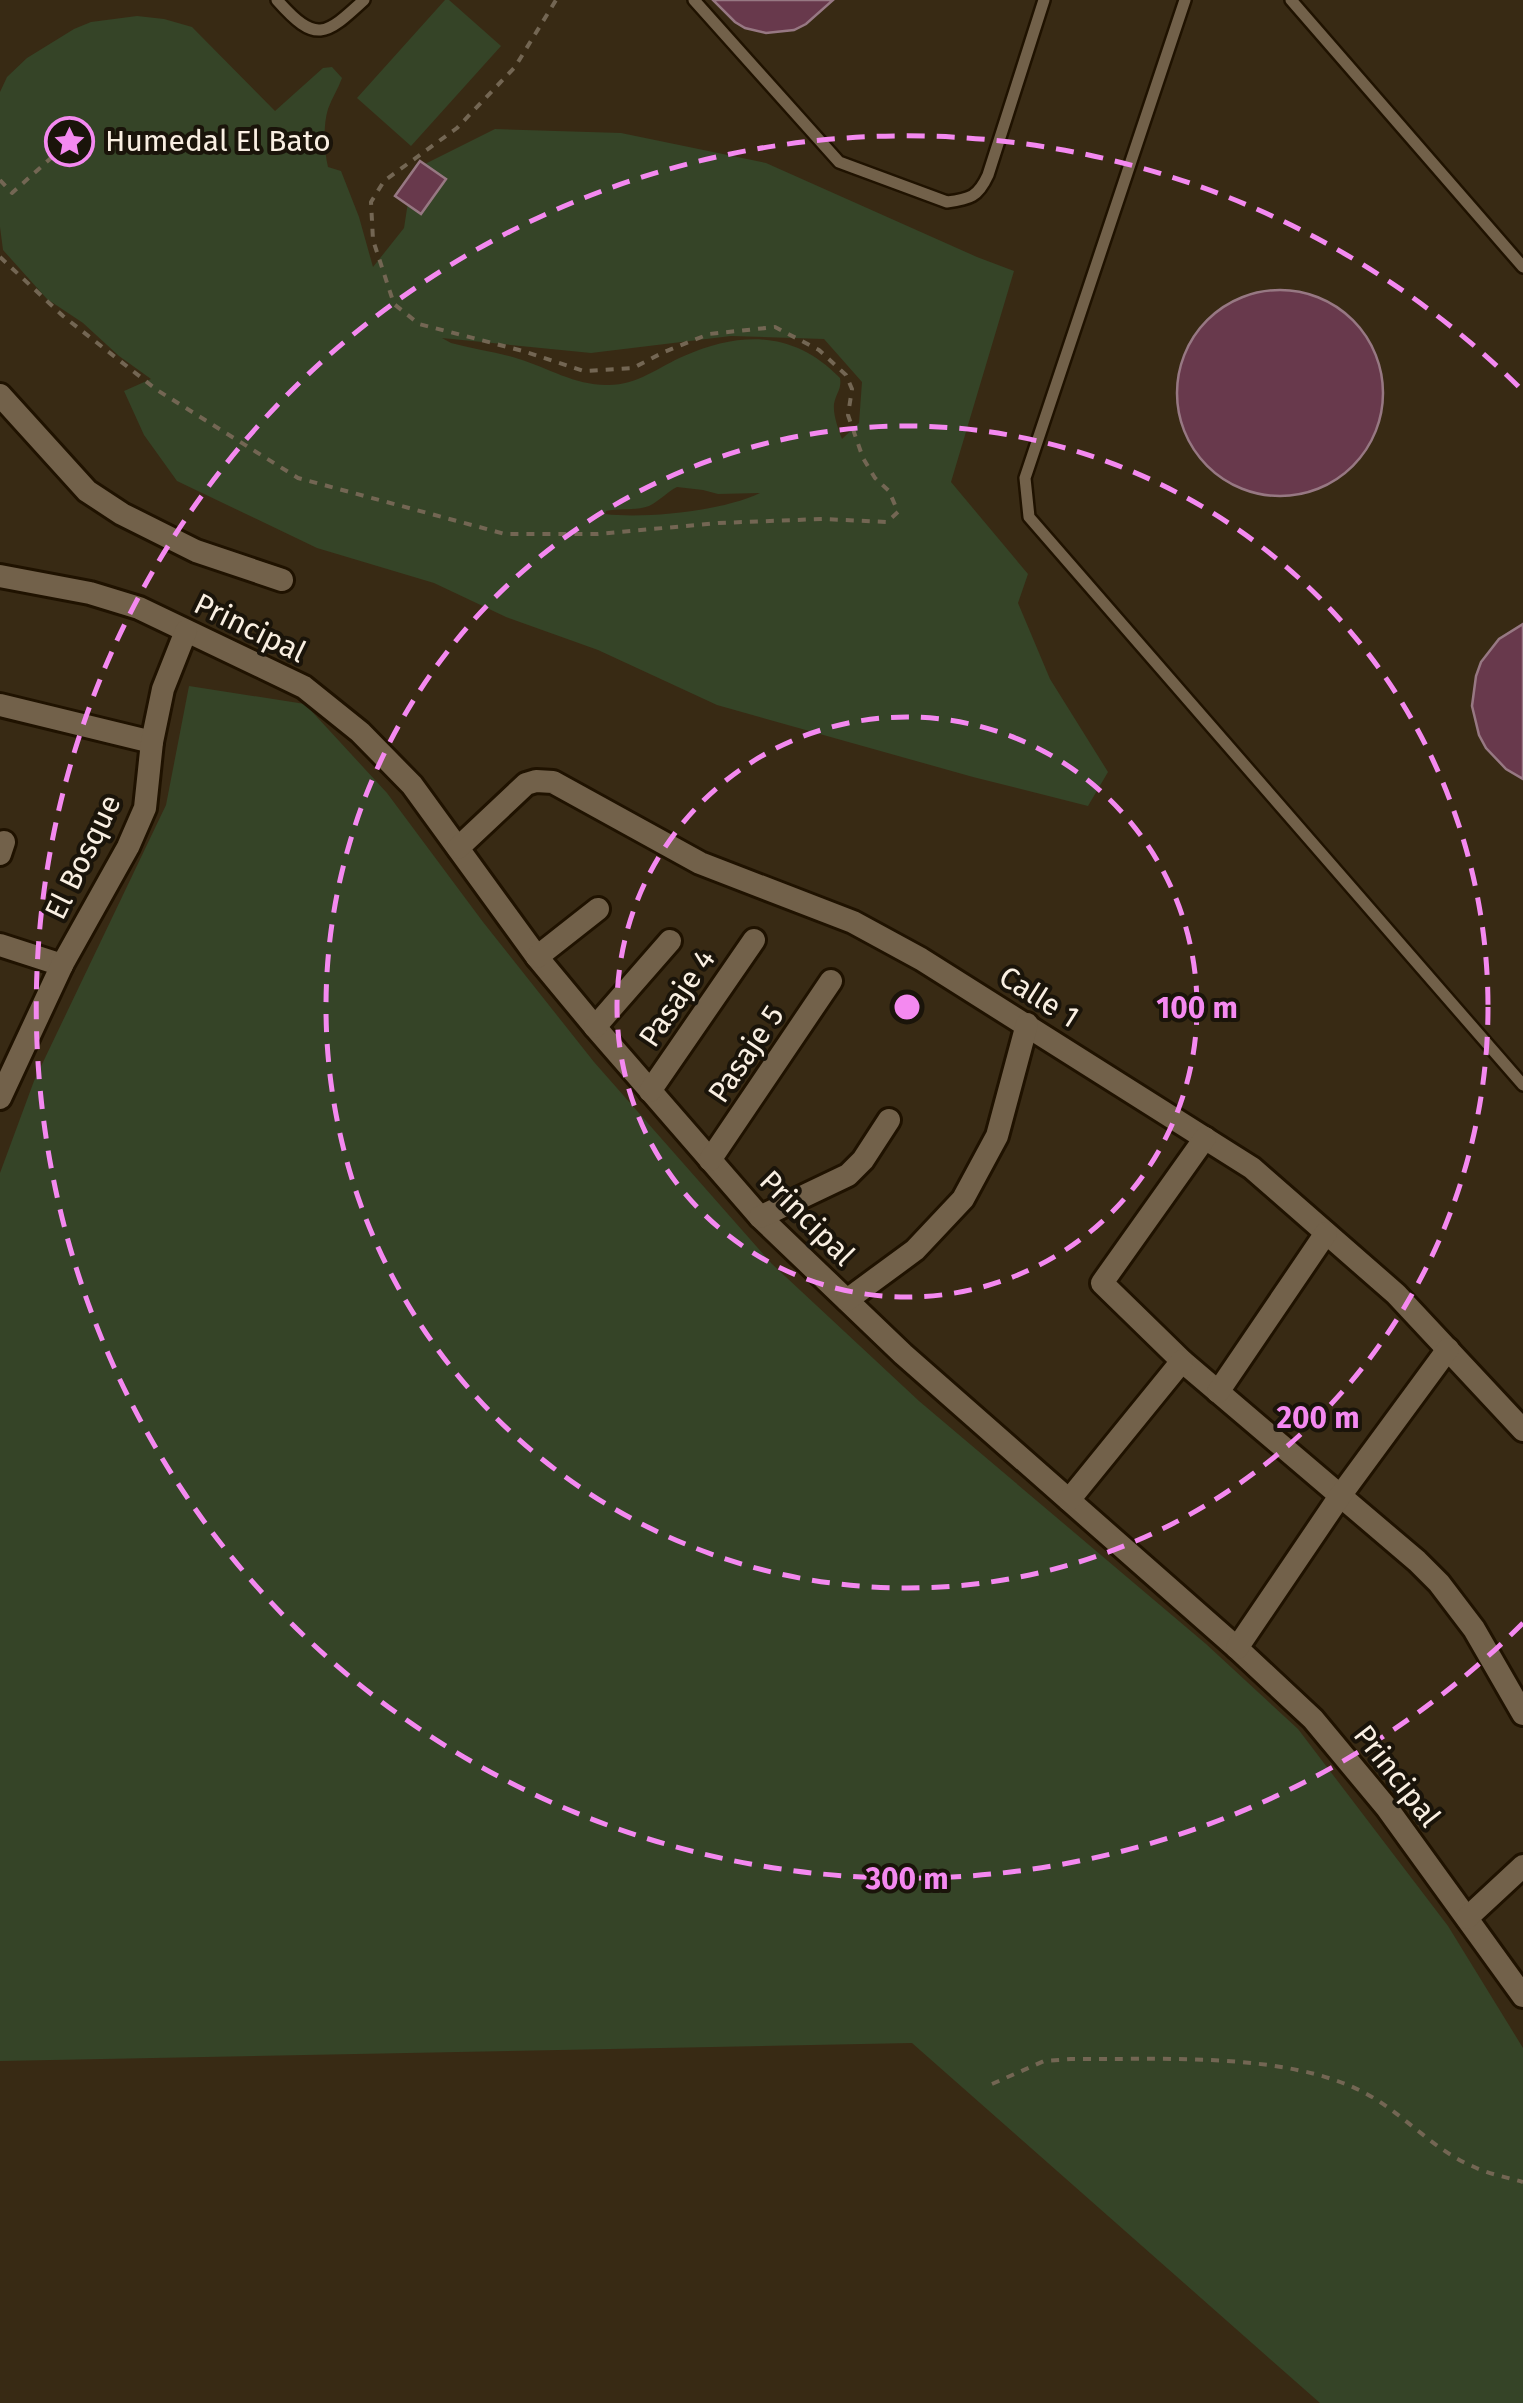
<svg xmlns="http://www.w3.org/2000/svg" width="1523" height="2403" font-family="'Fira Sans',sans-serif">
	<rect width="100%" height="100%" fill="#382a14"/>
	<g fill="#354427" fill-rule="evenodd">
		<path d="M 445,0 L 449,0 L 501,46 L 411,146 L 357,98 Z"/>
		<path d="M 137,16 L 164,19 L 192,27 L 275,111 L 323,68 L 332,67 L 342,78 C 338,89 332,98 328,109 C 323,125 324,150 328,167 L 341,171 L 359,217 L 373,267 L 404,228 L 413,170 L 495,129 L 621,133 L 766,163 L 977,257 L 1014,271 L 951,482 L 1028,574 L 1018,603 L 1050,679 L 1108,772 L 1088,806 L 973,777 L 717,705 L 598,650 L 506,617 L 434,583 L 317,548 L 177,481 L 144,435 L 124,391 L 151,379 L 119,356 L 83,323 L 47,299 L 3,250 L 0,227 L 0,92 L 7,77 L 27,58 L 74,29 L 91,22 ZM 731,336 L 824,339 L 862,382 L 859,423 L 842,439 C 838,428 833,415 834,404 C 836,393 842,389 840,378 C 794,331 742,331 684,356 C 658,367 637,386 606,385 C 575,385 548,368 519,359 C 497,352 473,349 451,343 L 442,338 L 591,353 ZM 677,487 L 703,490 L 718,494 L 760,493 C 723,511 645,519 605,514 L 606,511 C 619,508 636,511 649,506 C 658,502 667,492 677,487 Z"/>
		<path d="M 189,686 L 305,704 L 387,793 L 483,922 L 594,1062 L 772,1264 L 919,1401 L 1206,1644 L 1298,1729 L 1448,1926 L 1523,2048 L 1523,2403 L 1320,2403 L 912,2043 L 0,2061 L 0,1173 L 34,1081 L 166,805 Z"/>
	</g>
	<g fill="#68394c" stroke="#977883" stroke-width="2.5">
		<path d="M 713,0 L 833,0 L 806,24 L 794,30 L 766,33 L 745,28 L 735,22 Z"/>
		<path d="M 420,161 L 446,179 L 421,214 L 395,196 Z"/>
		<circle cx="1280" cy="393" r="103"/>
		<path d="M 1523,624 L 1523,779 L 1506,769 L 1486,748 L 1479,735 L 1472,706 L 1476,676 L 1481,662 L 1499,639 Z"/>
	</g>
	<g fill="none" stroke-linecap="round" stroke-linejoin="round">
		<defs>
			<g id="service">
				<path d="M 277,0 C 316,44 325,36 364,0"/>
				<path d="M 694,0 L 839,162 L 947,202 C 970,199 978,197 988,175 L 1044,0"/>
				<path d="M 1185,0 L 1025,478 L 1029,517 L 1523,1085"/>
				<path d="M 1291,0 L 1523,267"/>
			</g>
			<g id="minor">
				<path d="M 0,395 L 87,491 L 122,514 L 196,551 L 282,580"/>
				<path d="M 0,576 L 90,593 L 139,608 L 304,687 L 360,732 L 412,785 L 537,957 L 595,1027 L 760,1217 L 903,1354 L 1237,1648 L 1313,1719 L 1387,1808 L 1523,1996"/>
				<path d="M 0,705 L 152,742"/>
				<path d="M 458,848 L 526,784 L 536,781 L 553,782 L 700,863 L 853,922 L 921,959 L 1252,1168 L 1396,1294 L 1523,1430"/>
				<path d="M 0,854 L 4,842"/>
				<path d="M 0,945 L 62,965"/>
				<path d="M 537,957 L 598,909"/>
				<path d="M 595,1027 L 670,941"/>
				<path d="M 650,1091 L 754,940"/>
				<path d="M 0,1098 L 62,965 L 128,847 L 145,808 L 152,742 L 163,689 L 186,631"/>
				<path d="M 1205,1138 L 1102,1283 L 1182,1361 L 1417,1561 L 1439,1583 L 1474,1629 L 1523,1714"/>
				<path d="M 710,1160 L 831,981"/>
				<path d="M 760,1217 L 848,1175 L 863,1160 L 889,1120"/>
				<path d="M 847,1300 L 915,1250 L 963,1199 L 997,1136 L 1027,1024"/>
				<path d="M 1218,1392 L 1326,1233"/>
				<path d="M 1069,1500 L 1182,1361"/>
				<path d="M 1237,1648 L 1340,1496 L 1448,1349"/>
				<path d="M 1467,1918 L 1523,1866"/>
			</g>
		</defs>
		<use href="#service" stroke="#1f1200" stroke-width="16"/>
		<use href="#minor" stroke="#1f1200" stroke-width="28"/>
		<g stroke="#736653" stroke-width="4" stroke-dasharray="8 8" stroke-linecap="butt">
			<path d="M 0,180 L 12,193 L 70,141"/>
			<path d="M 0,257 L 63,316 L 157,390 L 298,478 L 505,534 L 598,534 L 718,523 L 822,519 L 887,522 L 898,512 L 889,491 L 875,478 L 863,458 L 848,415 L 852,389 L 846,375 L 819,350 L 775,327 L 709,334 L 664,352 L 633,368 L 584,371 L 523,351 L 419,324 L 394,304 L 373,240 L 371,202 L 384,181 L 457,128 L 515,67 L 556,0"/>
			<path d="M 992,2084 L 1044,2061 L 1071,2059 C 1159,2060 1286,2051 1365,2093 C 1403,2113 1432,2149 1472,2166 C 1488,2174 1506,2177 1523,2182"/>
		</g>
		<use href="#service" stroke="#72614a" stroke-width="11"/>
		<use href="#minor" stroke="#72614a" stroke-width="22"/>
	</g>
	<g fill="none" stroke="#f489f0" stroke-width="5" stroke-dasharray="18 12">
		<circle cx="907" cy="1007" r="290"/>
		<circle cx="907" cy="1007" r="581"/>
		<path d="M1523 1623A871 871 0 1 1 1523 391"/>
	</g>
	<defs>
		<symbol id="sight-ring" viewBox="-11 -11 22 22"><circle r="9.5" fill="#1a140a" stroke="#f489f0" stroke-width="1.5"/><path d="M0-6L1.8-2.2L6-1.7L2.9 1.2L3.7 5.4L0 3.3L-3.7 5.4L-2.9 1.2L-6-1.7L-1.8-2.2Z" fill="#f489f0"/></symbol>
	</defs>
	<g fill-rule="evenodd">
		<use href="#sight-ring" x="42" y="114" width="55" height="55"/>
	</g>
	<g text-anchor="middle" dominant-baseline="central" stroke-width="8" stroke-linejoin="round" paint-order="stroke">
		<g font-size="30" fill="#f9efe2" stroke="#1a140a" text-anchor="start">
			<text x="105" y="141">Humedal El Bato</text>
		</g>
		<g font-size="30" fill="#f9efe2" stroke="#1a140a">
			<text transform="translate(250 628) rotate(26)">Principal</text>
			<text transform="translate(83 857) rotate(-64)">El Bosque</text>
			<text transform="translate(1039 997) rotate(32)">Calle 1</text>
			<text transform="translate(677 998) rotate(-56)">Pasaje 4</text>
			<text transform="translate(746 1054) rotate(-56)">Pasaje 5</text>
			<text transform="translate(807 1218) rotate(45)">Principal</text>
			<text transform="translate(1397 1776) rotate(52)">Principal</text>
		</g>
	</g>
	<circle cx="907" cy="1007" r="15" fill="#f489f0" stroke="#1a140a" stroke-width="5"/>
	<g font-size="30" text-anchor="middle" font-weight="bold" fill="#f489f0" stroke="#1a140a" stroke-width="8" stroke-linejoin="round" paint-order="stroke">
		<text x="1197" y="1018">100 m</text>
		<text x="1318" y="1428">200 m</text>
		<text x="907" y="1889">300 m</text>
	</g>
</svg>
